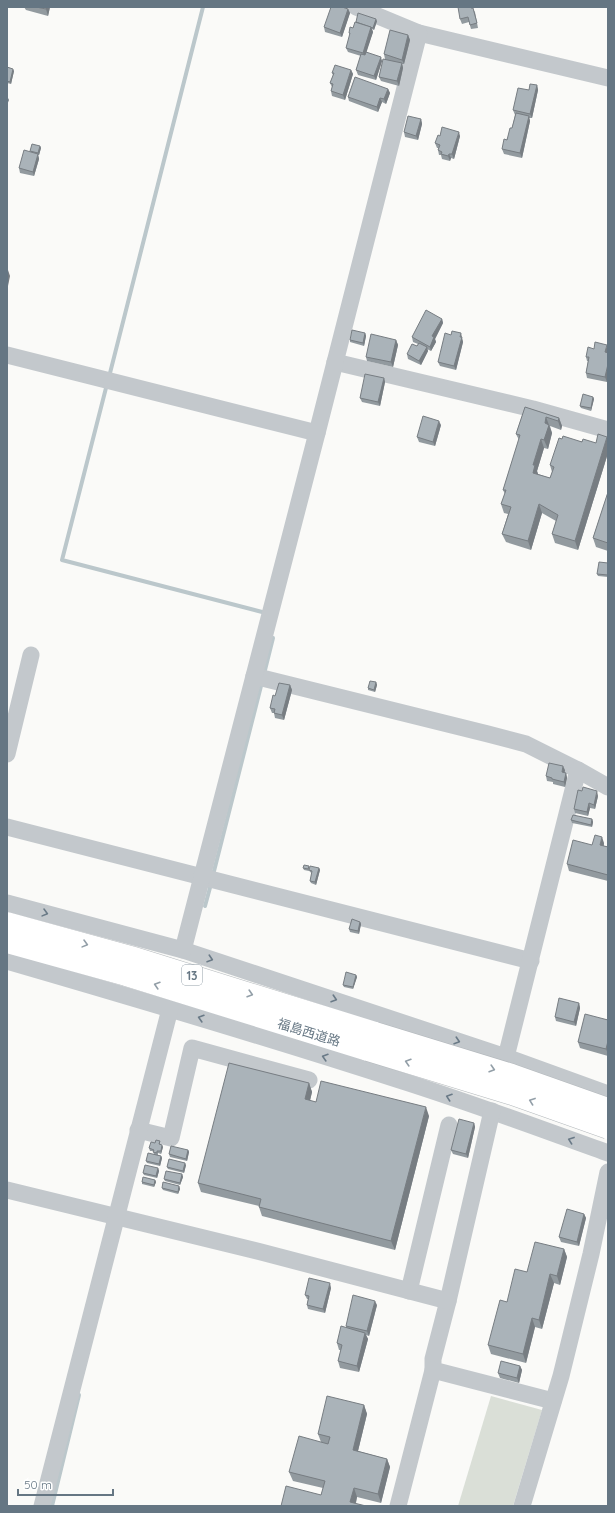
<svg xmlns="http://www.w3.org/2000/svg" width="615" height="1513" font-family="Quicksand,'Noto Sans JP',sans-serif">
	<rect width="100%" height="100%" fill="#fafaf8"/>
	<path fill="#dadfd7" d="M 491,1396 L 542,1410 L 513,1506 L 458,1506 Z"/>
	<g fill="none" stroke-linecap="round" stroke-linejoin="round">
		<g stroke="#bbc7cb" stroke-width="4">
			<path d="M 109,377 L 203,7"/>
			<path d="M 107,384 L 62,560 L 266,613"/>
			<path d="M 264,674 L 273,638"/>
			<path d="M 213,875 L 262,682"/>
			<path d="M 205,906 L 211,884"/>
			<path d="M 52,1506 L 79,1395"/>
		</g>
		<defs>
			<g id="highway">
				<path d="M 7,923 L 131,957 L 375,1033"/>
				<path d="M 7,942 L 126,975 L 368,1050"/>
			</g>
		</defs>
		<use href="#highway" stroke="#b4b9bd" stroke-width="23"/>
		<g stroke="#c3c8cc" stroke-width="17">
			<path d="M 356,7 L 419,33 L 608,78"/>
			<path d="M 7,355 L 317,433"/>
			<path d="M 335,362 L 533,409 L 608,430"/>
			<path d="M 254,676 L 488,734 L 526,744 L 578,770"/>
			<path d="M 7,754 L 31,655"/>
			<path d="M 7,827 L 531,961"/>
			<path d="M 7,903 L 183,950 L 506,1057 L 608,1094"/>
			<path d="M 183,950 L 317,433 L 419,33"/>
			<path d="M 7,961 C 138,999 269,1038 399,1080 C 469,1102 538,1128 608,1153"/>
			<path d="M 506,1057 L 578,770 L 608,787"/>
			<path d="M 492,1111 L 448,1301 L 433,1359 L 433,1370 L 553,1401"/>
			<path d="M 138,1130 L 171,1138 L 192,1048 L 309,1080"/>
			<path d="M 7,1190 L 261,1252 L 448,1301"/>
			<path d="M 409,1291 L 449,1125"/>
			<path d="M 42,1506 L 170,1009"/>
			<path d="M 398,1506 L 433,1370"/>
			<path d="M 522,1506 L 561,1376 L 591,1254 L 608,1172"/>
		</g>
		<use href="#highway" stroke="#fff" stroke-width="22"/>
		<defs>
			<g id="highway-bridge">
				<path d="M 375,1033 L 512,1075 L 608,1109"/>
				<path d="M 368,1050 L 512,1094 L 608,1128"/>
			</g>
		</defs>
		<use href="#highway-bridge" stroke="#b4b9bd" stroke-width="23" stroke-linecap="butt"/>
		<use href="#highway-bridge" stroke="#fff" stroke-width="22"/>
	</g>
	<g fill="#929a9f">
		<path d="M 24,7 L 50,7 L 48,16 L 26,10 Z"/>
		<path d="M 472,8 L 475,12 L 478,28 L 471,29 L 469,22 L 462,24 L 460,19 Z"/>
		<path d="M 348,9 L 350,13 L 342,37 L 325,32 L 324,27 Z"/>
		<path d="M 377,21 L 374,30 L 372,29 L 373,32 L 366,52 L 382,61 L 376,80 L 358,75 L 356,70 L 361,56 L 348,52 L 346,48 L 350,35 L 349,33 L 353,28 L 356,23 L 356,22 Z"/>
		<path d="M 408,35 L 410,40 L 404,64 L 402,64 L 403,68 L 399,86 L 381,81 L 379,77 L 385,59 L 384,54 Z"/>
		<path d="M 7,67 L 14,71 L 11,84 L 7,83 Z"/>
		<path d="M 351,70 L 353,74 L 345,100 L 332,96 L 331,91 L 332,87 L 330,83 L 333,75 L 332,73 Z"/>
		<path d="M 537,85 L 538,90 L 532,118 L 529,118 L 530,121 L 522,158 L 504,154 L 502,149 L 512,128 L 515,115 L 513,110 L 529,90 Z"/>
		<path d="M 388,89 L 390,93 L 386,104 L 382,102 L 378,112 L 349,101 L 348,97 Z"/>
		<path d="M 421,119 L 422,124 L 418,140 L 405,137 L 404,132 Z"/>
		<path d="M 440,136 L 460,136 L 454,159 L 451,158 L 450,161 L 442,159 L 441,155 L 439,155 L 438,150 L 438,148 L 437,148 L 435,143 Z"/>
		<path d="M 40,146 L 41,148 L 39,155 L 38,155 L 39,159 L 34,176 L 20,173 L 19,168 L 31,152 L 30,151 Z"/>
		<path d="M 442,319 L 443,323 L 435,339 L 436,342 L 431,351 L 427,349 L 428,351 L 421,365 L 408,359 L 407,354 L 417,346 L 418,344 L 413,342 L 412,337 Z"/>
		<path d="M 365,333 L 366,336 L 364,346 L 350,342 L 350,340 Z"/>
		<path d="M 463,338 L 462,339 L 463,342 L 456,370 L 440,366 L 438,362 Z"/>
		<path d="M 396,340 L 398,345 L 393,367 L 367,361 L 366,357 Z"/>
		<path d="M 608,348 L 608,376 L 607,382 L 587,378 L 586,373 L 588,361 L 587,361 L 586,357 L 594,349 Z"/>
		<path d="M 384,378 L 385,382 L 380,406 L 362,402 L 360,398 Z"/>
		<path d="M 593,397 L 594,399 L 591,411 L 581,408 L 580,406 Z"/>
		<path d="M 525,407 L 559,418 L 562,426 L 561,430 L 550,426 L 552,433 L 548,449 L 544,448 L 537,471 L 538,474 L 550,478 L 552,472 L 550,465 L 562,439 L 596,443 L 607,437 L 608,440 L 608,453 L 578,550 L 555,543 L 552,534 L 556,521 L 542,513 L 531,550 L 506,542 L 502,534 L 508,514 L 504,513 L 501,504 L 505,494 L 503,490 L 519,440 L 516,434 Z"/>
		<path d="M 441,425 L 435,446 L 419,442 L 417,437 Z"/>
		<path d="M 608,492 L 608,551 L 596,547 L 593,538 Z"/>
		<path d="M 608,563 L 608,577 L 598,576 L 597,574 Z"/>
		<path d="M 376,682 L 377,685 L 375,692 L 368,690 L 368,688 Z"/>
		<path d="M 290,685 L 292,690 L 284,720 L 275,718 L 274,713 L 272,713 L 270,708 Z"/>
		<path d="M 565,770 L 564,773 L 566,773 L 567,778 L 565,787 L 553,784 L 553,782 L 547,781 L 546,776 Z"/>
		<path d="M 598,796 L 595,809 L 590,808 L 588,816 L 575,813 L 574,809 Z"/>
		<path d="M 592,819 L 593,822 L 592,827 L 572,823 L 571,820 Z"/>
		<path d="M 604,843 L 604,846 L 608,847 L 608,881 L 569,871 L 567,864 L 592,845 Z"/>
		<path d="M 303,868 L 309,868 L 309,871 L 304,870 Z"/>
		<path d="M 319,868 L 320,870 L 316,885 L 311,883 L 310,881 L 312,873 L 310,872 L 309,870 Z"/>
		<path d="M 360,922 L 361,924 L 359,934 L 350,932 L 349,929 Z"/>
		<path d="M 356,975 L 357,977 L 353,989 L 344,987 L 343,985 Z"/>
		<path d="M 579,1003 L 580,1008 L 576,1026 L 556,1021 L 555,1017 Z"/>
		<path d="M 608,1020 L 608,1056 L 580,1048 L 578,1042 Z"/>
		<path d="M 309,1083 L 312,1092 L 310,1101 L 316,1102 L 429,1116 L 395,1250 L 262,1216 L 259,1207 L 259,1206 L 201,1192 L 198,1183 Z"/>
		<path d="M 474,1123 L 475,1127 L 468,1158 L 453,1154 L 451,1150 Z"/>
		<path d="M 160,1141 L 160,1144 L 163,1147 L 161,1154 L 158,1153 L 158,1155 L 161,1156 L 162,1158 L 160,1166 L 147,1163 L 146,1161 L 154,1154 L 153,1151 L 150,1151 L 149,1148 L 155,1143 Z"/>
		<path d="M 188,1150 L 189,1152 L 187,1161 L 170,1157 L 169,1154 Z"/>
		<path d="M 186,1165 L 184,1173 L 168,1169 L 167,1167 Z"/>
		<path d="M 158,1168 L 159,1171 L 157,1178 L 144,1175 L 143,1173 Z"/>
		<path d="M 182,1174 L 183,1177 L 180,1185 L 165,1181 L 164,1179 Z"/>
		<path d="M 155,1180 L 156,1182 L 154,1187 L 142,1184 L 142,1182 Z"/>
		<path d="M 179,1186 L 180,1189 L 178,1194 L 163,1190 L 162,1188 Z"/>
		<path d="M 584,1214 L 586,1218 L 579,1246 L 561,1242 L 559,1237 Z"/>
		<path d="M 564,1249 L 567,1257 L 560,1285 L 554,1283 L 542,1329 L 535,1327 L 526,1363 L 491,1354 L 488,1345 L 507,1302 L 527,1272 Z"/>
		<path d="M 331,1288 L 325,1313 L 308,1309 L 307,1305 L 308,1299 L 307,1299 L 305,1295 Z"/>
		<path d="M 377,1305 L 369,1336 L 366,1335 L 368,1339 L 359,1372 L 340,1368 L 338,1361 L 341,1350 L 339,1350 L 337,1343 L 346,1328 L 346,1326 Z"/>
		<path d="M 520,1366 L 522,1370 L 519,1383 L 500,1378 L 498,1373 Z"/>
		<path d="M 364,1405 L 367,1414 L 358,1451 L 387,1459 L 390,1467 L 381,1503 L 357,1497 L 356,1503 L 321,1495 L 323,1488 L 293,1481 L 289,1472 L 321,1442 L 318,1434 Z"/>
	</g>
	<g fill="#777d82">
		<path d="M 46,7 L 50,7 L 48,16 L 46,9 Z"/>
		<path d="M 348,9 L 350,13 L 342,37 L 340,33 Z"/>
		<path d="M 376,19 L 377,21 L 374,30 L 373,28 Z"/>
		<path d="M 371,27 L 373,32 L 365,57 L 363,53 Z"/>
		<path d="M 408,35 L 410,40 L 404,64 L 402,60 Z"/>
		<path d="M 381,57 L 382,61 L 376,80 L 374,76 Z"/>
		<path d="M 402,63 L 403,68 L 399,86 L 397,81 Z"/>
		<path d="M 13,69 L 14,71 L 11,84 L 10,82 Z"/>
		<path d="M 351,70 L 353,74 L 345,100 L 343,95 Z"/>
		<path d="M 537,85 L 538,90 L 532,118 L 530,114 Z"/>
		<path d="M 388,89 L 390,93 L 386,104 L 384,99 Z"/>
		<path d="M 8,98 L 9,100 L 7,105 L 7,101 Z"/>
		<path d="M 380,98 L 382,102 L 378,112 L 377,107 Z"/>
		<path d="M 529,116 L 530,121 L 522,158 L 520,153 Z"/>
		<path d="M 421,119 L 422,124 L 418,140 L 416,136 Z"/>
		<path d="M 459,132 L 460,136 L 454,159 L 452,154 Z"/>
		<path d="M 40,146 L 41,148 L 39,155 L 38,153 Z"/>
		<path d="M 38,154 L 39,159 L 34,176 L 33,172 Z"/>
		<path d="M 449,154 L 451,158 L 450,161 L 448,156 Z"/>
		<path d="M 8,270 L 10,276 L 7,291 L 7,273 Z"/>
		<path d="M 442,319 L 443,323 L 435,339 L 436,342 L 431,351 L 430,347 L 432,336 Z"/>
		<path d="M 365,333 L 366,336 L 364,346 L 363,343 Z"/>
		<path d="M 461,333 L 463,342 L 456,370 L 454,366 Z"/>
		<path d="M 396,340 L 398,345 L 393,367 L 391,362 Z"/>
		<path d="M 607,345 L 608,348 L 608,352 L 607,357 L 605,352 Z"/>
		<path d="M 427,347 L 428,351 L 421,365 L 419,361 Z"/>
		<path d="M 608,364 L 608,376 L 607,382 L 605,377 Z"/>
		<path d="M 384,378 L 385,382 L 380,406 L 378,402 Z"/>
		<path d="M 593,397 L 594,399 L 591,411 L 591,408 Z"/>
		<path d="M 546,417 L 552,433 L 548,449 L 544,440 L 545,423 Z"/>
		<path d="M 559,418 L 562,426 L 561,430 L 558,421 Z"/>
		<path d="M 439,421 L 441,425 L 435,446 L 433,442 Z"/>
		<path d="M 607,437 L 608,440 L 608,453 L 578,550 L 575,541 Z"/>
		<path d="M 541,439 L 544,448 L 537,471 L 538,474 L 536,482 L 533,473 L 533,465 Z"/>
		<path d="M 539,504 L 542,513 L 531,550 L 528,541 Z"/>
		<path d="M 376,682 L 377,685 L 375,692 L 374,690 Z"/>
		<path d="M 290,685 L 292,690 L 284,720 L 282,715 Z"/>
		<path d="M 563,766 L 565,770 L 564,777 L 562,772 Z"/>
		<path d="M 566,773 L 567,778 L 565,787 L 564,782 Z"/>
		<path d="M 597,791 L 598,796 L 595,809 L 594,805 Z"/>
		<path d="M 589,803 L 590,808 L 588,816 L 587,812 Z"/>
		<path d="M 592,819 L 593,822 L 592,827 L 591,825 Z"/>
		<path d="M 602,837 L 604,843 L 602,852 L 600,845 Z"/>
		<path d="M 319,868 L 320,870 L 316,885 L 315,882 Z"/>
		<path d="M 360,922 L 361,924 L 359,934 L 358,931 Z"/>
		<path d="M 356,975 L 357,977 L 353,989 L 353,987 Z"/>
		<path d="M 579,1003 L 580,1008 L 576,1026 L 574,1022 Z"/>
		<path d="M 608,1041 L 608,1054 L 606,1049 Z"/>
		<path d="M 309,1083 L 312,1092 L 308,1108 L 305,1099 Z"/>
		<path d="M 426,1107 L 429,1116 L 395,1250 L 391,1241 Z"/>
		<path d="M 474,1123 L 475,1127 L 468,1158 L 466,1154 Z"/>
		<path d="M 162,1145 L 163,1147 L 161,1154 L 161,1151 Z"/>
		<path d="M 188,1150 L 189,1152 L 187,1161 L 186,1159 Z"/>
		<path d="M 161,1156 L 162,1158 L 160,1166 L 159,1164 Z"/>
		<path d="M 185,1163 L 186,1165 L 184,1173 L 183,1171 Z"/>
		<path d="M 158,1168 L 159,1171 L 157,1178 L 156,1176 Z"/>
		<path d="M 182,1174 L 183,1177 L 180,1185 L 180,1183 Z"/>
		<path d="M 155,1180 L 156,1182 L 154,1187 L 154,1185 Z"/>
		<path d="M 179,1186 L 180,1189 L 178,1194 L 178,1192 Z"/>
		<path d="M 584,1214 L 586,1218 L 579,1246 L 577,1242 Z"/>
		<path d="M 564,1249 L 567,1257 L 560,1285 L 557,1276 Z"/>
		<path d="M 550,1274 L 554,1283 L 542,1329 L 539,1320 Z"/>
		<path d="M 330,1283 L 331,1288 L 325,1313 L 323,1309 Z"/>
		<path d="M 375,1301 L 377,1305 L 369,1336 L 367,1331 Z"/>
		<path d="M 532,1318 L 535,1327 L 526,1363 L 523,1354 Z"/>
		<path d="M 365,1333 L 368,1339 L 359,1372 L 357,1366 Z"/>
		<path d="M 520,1366 L 522,1370 L 519,1383 L 517,1378 Z"/>
		<path d="M 364,1405 L 367,1414 L 356,1459 L 353,1450 Z"/>
		<path d="M 387,1459 L 390,1467 L 381,1503 L 378,1494 Z"/>
		<path d="M 354,1488 L 357,1497 L 355,1506 L 350,1502 Z"/>
	</g>
	<g fill="#aab3b9" stroke="#777d82">
		<path d="M 36,7 L 46,7 L 46,9 Z"/>
		<path d="M 331,7 L 342,7 L 348,9 L 340,33 L 324,27 Z"/>
		<path d="M 458,7 L 471,7 L 471,8 L 473,8 L 477,23 L 470,25 L 468,17 L 460,19 Z"/>
		<path d="M 358,13 L 376,19 L 373,28 L 356,22 Z"/>
		<path d="M 355,22 L 371,27 L 363,53 L 346,48 L 350,33 L 349,33 L 350,27 L 353,28 Z"/>
		<path d="M 390,30 L 408,35 L 402,60 L 384,54 Z"/>
		<path d="M 366,52 L 381,57 L 374,76 L 356,70 L 361,54 L 365,55 Z"/>
		<path d="M 383,59 L 402,63 L 397,81 L 379,77 Z"/>
		<path d="M 335,65 L 351,70 L 343,95 L 331,91 L 333,84 L 330,83 L 334,73 L 332,73 Z"/>
		<path d="M 7,67 L 13,69 L 10,82 L 7,81 Z"/>
		<path d="M 355,77 L 388,89 L 384,99 L 380,98 L 377,107 L 348,97 Z"/>
		<path d="M 530,84 L 537,85 L 530,114 L 513,110 L 518,88 L 529,90 Z"/>
		<path d="M 516,113 L 529,116 L 520,153 L 502,149 L 504,139 L 507,140 L 510,128 L 512,128 Z"/>
		<path d="M 408,116 L 421,119 L 416,136 L 404,132 Z"/>
		<path d="M 442,127 L 459,132 L 452,154 L 449,154 L 448,156 L 441,154 L 442,152 L 438,150 L 440,145 L 435,143 L 438,135 L 440,136 Z"/>
		<path d="M 32,144 L 40,146 L 38,153 L 30,151 Z"/>
		<path d="M 24,150 L 38,154 L 33,172 L 19,168 Z"/>
		<path d="M 426,310 L 442,319 L 432,336 L 434,337 L 430,347 L 412,337 Z"/>
		<path d="M 352,330 L 365,333 L 363,343 L 350,340 Z"/>
		<path d="M 452,331 L 461,333 L 460,337 L 462,337 L 454,366 L 438,362 L 445,333 L 451,335 Z"/>
		<path d="M 371,334 L 396,340 L 391,362 L 366,357 Z"/>
		<path d="M 595,342 L 607,345 L 605,352 L 608,353 L 608,364 L 605,377 L 586,373 L 589,357 L 586,357 L 588,347 L 594,349 Z"/>
		<path d="M 419,343 L 427,347 L 419,361 L 407,354 L 412,344 L 417,346 Z"/>
		<path d="M 365,374 L 384,378 L 378,402 L 360,398 Z"/>
		<path d="M 583,394 L 593,397 L 591,408 L 580,406 Z"/>
		<path d="M 525,407 L 559,418 L 558,421 L 546,417 L 545,423 L 549,425 L 544,440 L 541,439 L 533,465 L 535,465 L 533,473 L 550,478 L 554,467 L 550,465 L 559,438 L 562,439 L 563,436 L 582,442 L 583,439 L 596,443 L 598,434 L 607,437 L 575,541 L 552,534 L 558,515 L 539,504 L 528,541 L 502,534 L 511,507 L 501,504 L 506,490 L 503,490 L 520,435 L 516,434 Z"/>
		<path d="M 423,416 L 439,421 L 433,442 L 417,437 Z"/>
		<path d="M 608,492 L 608,543 L 593,538 Z"/>
		<path d="M 599,562 L 608,563 L 608,575 L 597,574 Z"/>
		<path d="M 370,681 L 376,682 L 374,690 L 368,688 Z"/>
		<path d="M 279,683 L 290,685 L 282,715 L 274,713 L 275,709 L 270,708 L 273,695 L 275,696 Z"/>
		<path d="M 549,763 L 563,766 L 562,772 L 566,773 L 564,782 L 552,779 L 552,778 L 546,776 Z"/>
		<path d="M 583,787 L 597,791 L 594,805 L 589,803 L 587,812 L 574,809 L 578,790 L 582,791 Z"/>
		<path d="M 573,815 L 592,819 L 591,825 L 571,820 Z"/>
		<path d="M 595,835 L 602,837 L 600,845 L 608,847 L 608,875 L 567,864 L 573,840 L 592,845 Z"/>
		<path d="M 304,865 L 309,866 L 308,869 L 303,868 Z"/>
		<path d="M 310,866 L 319,868 L 315,882 L 310,881 L 312,871 L 309,870 Z"/>
		<path d="M 352,919 L 360,922 L 358,931 L 349,929 Z"/>
		<path d="M 346,972 L 356,975 L 353,987 L 343,985 Z"/>
		<path d="M 559,998 L 579,1003 L 574,1022 L 555,1017 Z"/>
		<path d="M 585,1014 L 608,1020 L 608,1041 L 606,1049 L 578,1042 Z"/>
		<path d="M 229,1063 L 309,1083 L 305,1099 L 316,1102 L 321,1081 L 426,1107 L 391,1241 L 259,1207 L 261,1199 L 198,1183 Z"/>
		<path d="M 459,1119 L 474,1123 L 466,1154 L 451,1150 Z"/>
		<path d="M 156,1140 L 160,1141 L 159,1144 L 162,1145 L 161,1151 L 157,1151 L 157,1153 L 153,1152 L 154,1150 L 149,1148 L 151,1142 L 155,1143 Z"/>
		<path d="M 171,1146 L 188,1150 L 186,1159 L 169,1154 Z"/>
		<path d="M 148,1153 L 161,1156 L 159,1164 L 146,1161 Z"/>
		<path d="M 169,1159 L 185,1163 L 183,1171 L 167,1167 Z"/>
		<path d="M 145,1165 L 158,1168 L 156,1176 L 143,1173 Z"/>
		<path d="M 166,1171 L 182,1174 L 180,1183 L 164,1179 Z"/>
		<path d="M 143,1177 L 155,1180 L 154,1185 L 142,1182 Z"/>
		<path d="M 163,1182 L 179,1186 L 178,1192 L 162,1188 Z"/>
		<path d="M 567,1209 L 584,1214 L 577,1242 L 559,1237 Z"/>
		<path d="M 535,1242 L 564,1249 L 557,1276 L 550,1274 L 539,1320 L 532,1318 L 523,1354 L 488,1345 L 500,1300 L 507,1302 L 515,1269 L 527,1272 Z"/>
		<path d="M 309,1278 L 330,1283 L 323,1309 L 307,1305 L 309,1296 L 305,1295 Z"/>
		<path d="M 353,1295 L 375,1301 L 367,1331 L 346,1326 Z"/>
		<path d="M 341,1326 L 365,1333 L 357,1366 L 338,1361 L 342,1345 L 337,1343 Z"/>
		<path d="M 501,1361 L 520,1366 L 517,1378 L 498,1373 Z"/>
		<path d="M 327,1396 L 364,1405 L 353,1450 L 387,1459 L 378,1494 L 354,1488 L 350,1502 L 366,1506 L 281,1506 L 286,1486 L 321,1495 L 325,1481 L 289,1472 L 299,1436 L 328,1444 L 330,1437 L 318,1434 Z"/>
	</g>
	<defs><path id="oneway-chevron" d="M-2-3.5L2.5 0L-2 3.5" fill="none" stroke-width="1.6" stroke-linecap="round" stroke-linejoin="round"/></defs>
	<g stroke="#6a7a87">
		<use href="#oneway-chevron" transform="translate(45 913) rotate(15)"/>
		<use href="#oneway-chevron" transform="translate(210 959) rotate(18)"/>
		<use href="#oneway-chevron" transform="translate(334 999) rotate(18)"/>
		<use href="#oneway-chevron" transform="translate(201 1018) rotate(-163)"/>
		<use href="#oneway-chevron" transform="translate(457 1041) rotate(18)"/>
		<use href="#oneway-chevron" transform="translate(325 1057) rotate(-163)"/>
		<use href="#oneway-chevron" transform="translate(449 1097) rotate(-161)"/>
		<use href="#oneway-chevron" transform="translate(571 1140) rotate(-160)"/>
	</g>
	<g stroke="#939fa8">
		<use href="#oneway-chevron" transform="translate(85 944) rotate(15)"/>
		<use href="#oneway-chevron" transform="translate(157 985) rotate(-163)"/>
		<use href="#oneway-chevron" transform="translate(250 994) rotate(17)"/>
		<use href="#oneway-chevron" transform="translate(408 1062) rotate(-163)"/>
		<use href="#oneway-chevron" transform="translate(492 1069) rotate(17)"/>
		<use href="#oneway-chevron" transform="translate(532 1101) rotate(-160)"/>
	</g>
	<g text-anchor="middle" dominant-baseline="central" stroke-width="4" stroke-linejoin="round" paint-order="stroke">
		<rect fill="#fff" stroke="#939fa8" stroke-width="1" x="182" y="965" width="20" height="20" rx="3"/>
		<g font-size="12" font-weight="bold" fill="#657683">
			<text x="192" y="975">13</text>
		</g>
		<g font-size="13" fill="#657683" stroke="#fff">
			<text transform="translate(309 1032) rotate(17)">福島西道路</text>
		</g>
	</g>
	<rect width="615" height="1513" fill="none" stroke="#657683" stroke-width="16"/>
	<path d="M18 1489v6h95v-6" fill="none" stroke="#657683" stroke-width="2"/>
	<text x="24" y="1489" font-size="12" fill="#657683" stroke="#ffffff" stroke-width="3" paint-order="stroke">50 m</text>
</svg>
